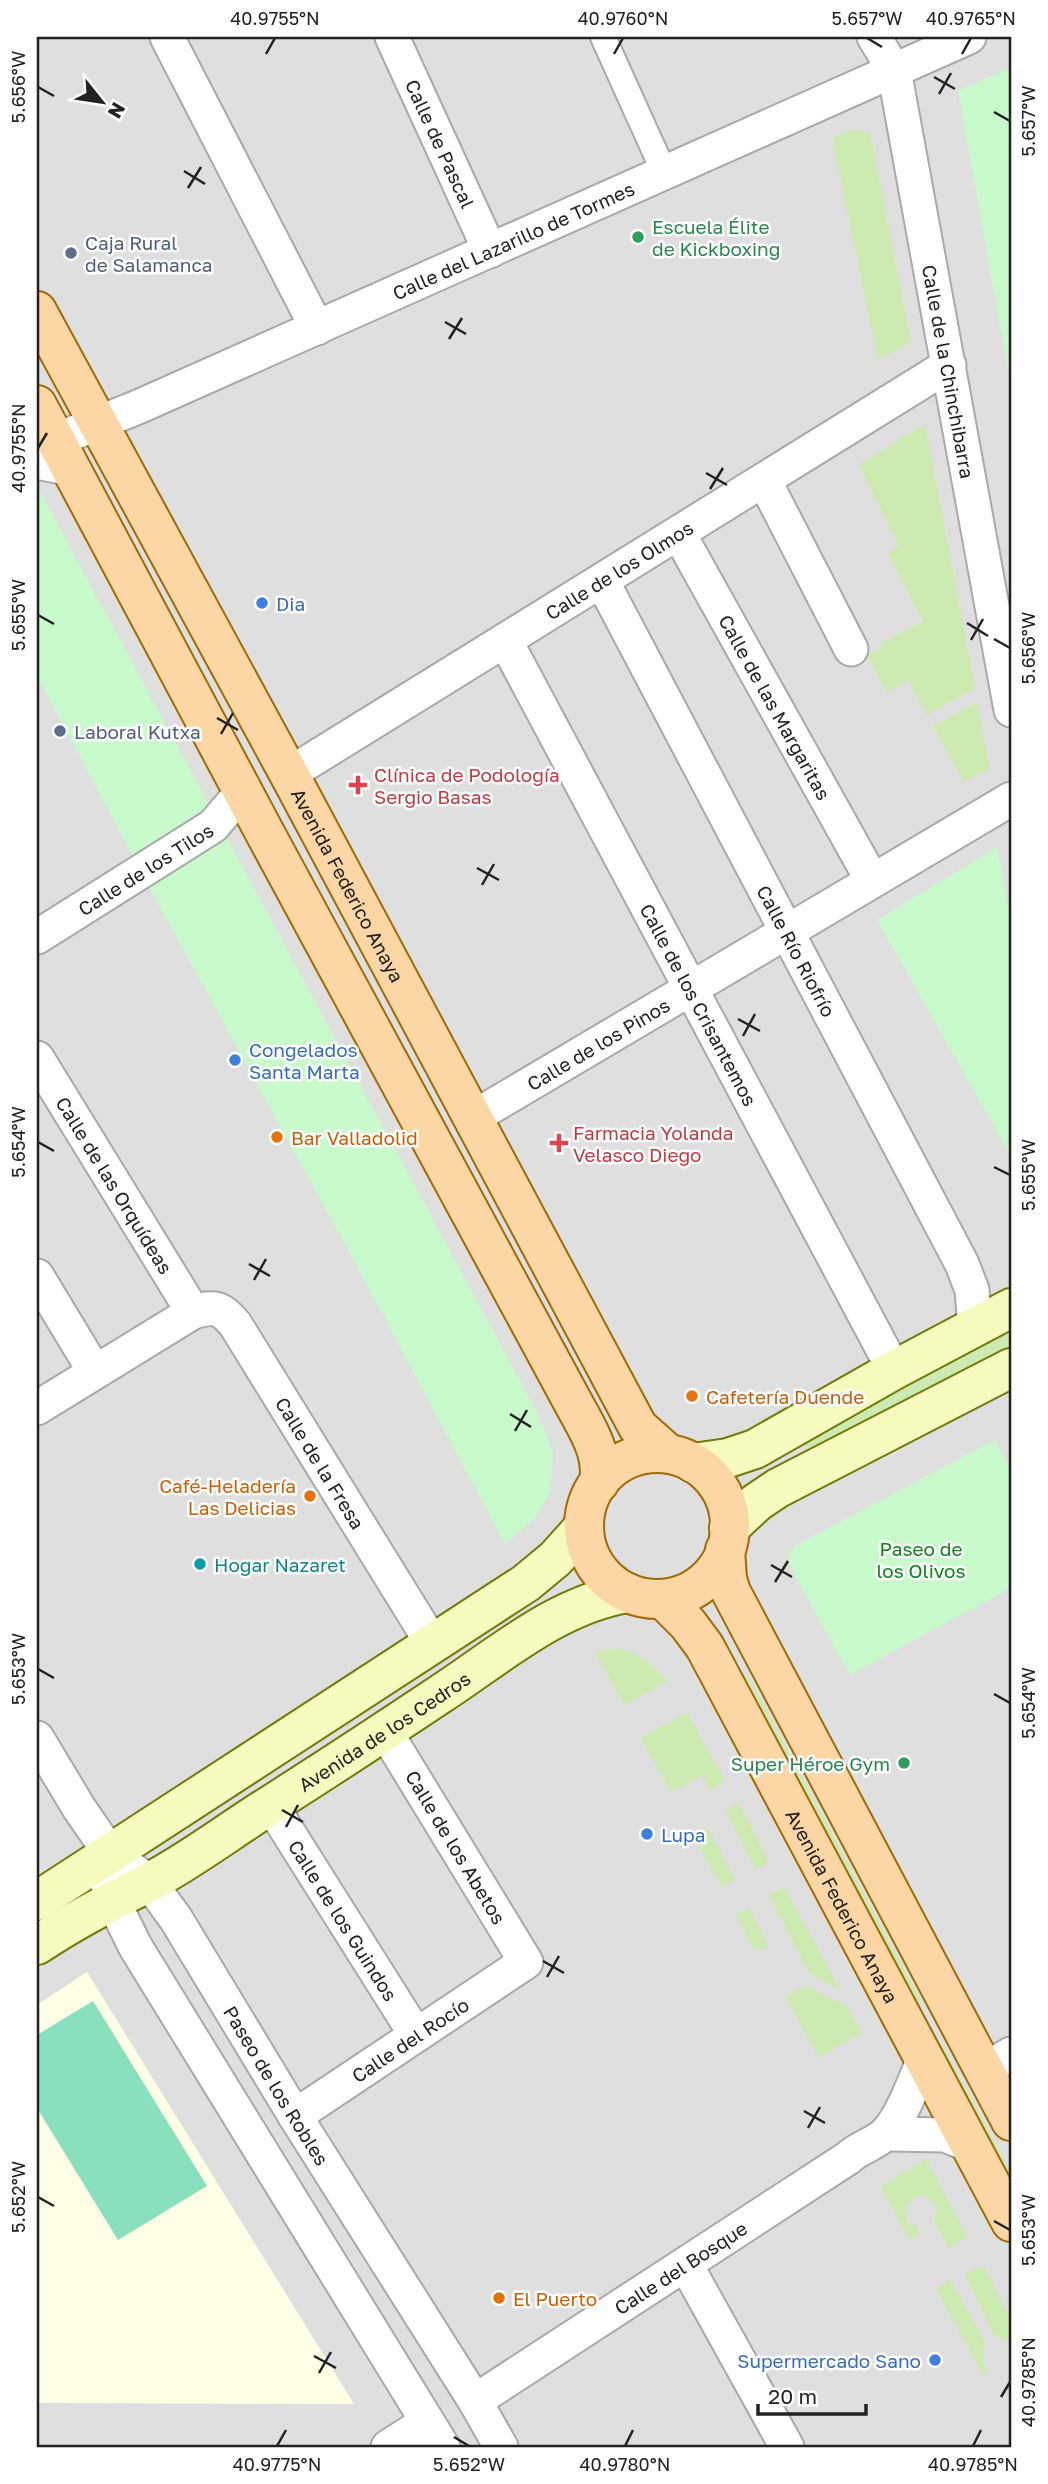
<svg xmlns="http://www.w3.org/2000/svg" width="1048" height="2484" font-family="'Golos Text',sans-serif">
	<rect width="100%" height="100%" fill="#f2efe9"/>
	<rect fill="#e0dfdf" x="37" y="37" width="974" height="2410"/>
	<path fill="#ffffe5" d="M 87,1972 L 354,2404 L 37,2403 L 37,2005 Z"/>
	<g fill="#cdebb0">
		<path d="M 853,130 L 870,132 L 911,342 L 878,360 L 832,138 Z"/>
		<path d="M 925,424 L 975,688 L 927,715 L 909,680 L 887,693 L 867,654 L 883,647 L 882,643 L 923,621 L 888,553 L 899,546 L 859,465 Z"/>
		<path d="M 977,702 L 989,766 L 988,769 L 964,782 L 933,726 Z"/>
		<path d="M 1011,1330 L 1011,1349 L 811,1456 L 804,1443 Z"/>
		<path d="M 617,1648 C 642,1655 651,1662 667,1681 L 624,1706 L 595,1651 Z"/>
		<path d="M 748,1676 L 922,2003 L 917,2006 L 742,1679 Z"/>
		<path d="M 687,1713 L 725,1781 L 710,1790 L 702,1775 L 671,1792 L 641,1738 Z"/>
		<path d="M 739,1803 L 769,1862 L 756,1870 L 726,1810 Z"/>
		<path d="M 703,1828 L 709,1830 L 735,1880 L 722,1887 L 696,1839 L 697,1833 Z"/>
		<path d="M 784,1887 L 841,1991 L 809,1973 L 769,1894 Z"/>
		<path d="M 749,1908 L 769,1948 L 758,1950 L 752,1946 L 735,1914 Z"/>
		<path d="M 805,1985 L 847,2006 L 861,2033 L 819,2058 L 786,1997 Z"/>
		<path d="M 941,2041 L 1011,2173 L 1011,2185 L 936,2043 Z"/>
		<path d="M 926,2159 L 967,2236 L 949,2249 L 934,2220 L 937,2209 L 931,2200 L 922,2195 C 907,2200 903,2209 909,2224 L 916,2226 L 920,2235 L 910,2240 L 881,2187 Z"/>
		<path d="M 983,2265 L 1011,2320 L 1011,2344 L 993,2334 L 965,2274 Z"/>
		<path d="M 950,2280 L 985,2342 L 983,2362 L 987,2373 L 983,2375 L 936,2288 Z"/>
	</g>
	<g fill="#c8facc">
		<path d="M 1011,67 L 1011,387 L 958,91 Z"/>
		<path d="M 37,486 L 538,1414 L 553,1452 L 550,1493 L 535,1518 L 505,1544 L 351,1255 L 159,905 L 37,676 Z"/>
		<path d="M 997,847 L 1011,922 L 1011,1156 L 877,920 Z"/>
		<path d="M 995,1440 L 1011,1471 L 1011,1588 L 850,1675 L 795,1576 C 789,1562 786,1556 796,1545 Z"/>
	</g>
	<path fill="#88e0be" d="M 93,2001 L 207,2186 L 118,2240 L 37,2108 L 37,2035 Z"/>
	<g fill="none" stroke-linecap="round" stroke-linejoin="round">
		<defs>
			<path id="pedestrian" d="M 603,37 L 664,172"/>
			<g id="minor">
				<path d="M 167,37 L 317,328"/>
				<path id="s1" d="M 392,37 L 490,251"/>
				<path id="s2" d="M 874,37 L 894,70 L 1011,710"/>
				<path id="s3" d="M 56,440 L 138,407 L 969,37"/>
				<path d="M 37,462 L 71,469"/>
				<path d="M 764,480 L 851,649"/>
				<path id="s4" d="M 679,534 L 872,880"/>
				<path id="s5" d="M 602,581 L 962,1264 L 972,1290 L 975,1328"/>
				<path id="s6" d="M 505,640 L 894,1370"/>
				<path id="s7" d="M 289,774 L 949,365"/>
				<path id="s8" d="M 37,937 L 213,826 L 243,791"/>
				<path id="s9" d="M 37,1058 L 193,1312"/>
				<path id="s10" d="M 474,1117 L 1011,799"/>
				<path d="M 37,1276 L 95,1372"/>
				<path id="s11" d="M 37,1408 L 193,1312 C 215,1306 220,1307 235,1324 L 432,1643"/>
				<path id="s12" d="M 37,1738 L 79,1808 L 110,1853 L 149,1882 L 176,1919 L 295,2116 L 475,2401 L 501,2447"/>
				<path id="s13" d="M 271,1805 L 416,2035"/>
				<path d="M 101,1859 L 112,1899 L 135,1946 L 443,2447"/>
				<path d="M 984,2070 L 1011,2054"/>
				<path id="s14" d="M 295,2116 L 526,1962 L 385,1731"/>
				<path d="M 886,2134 L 945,2135 L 972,2146"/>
				<path d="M 686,2265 L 787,2447"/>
				<path id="s15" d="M 475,2401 L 848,2158 C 859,2147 876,2144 886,2133 C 902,2118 916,2078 924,2058"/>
				<path d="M 388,2447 L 427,2422"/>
			</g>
			<g id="secondary">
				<path d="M 693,1463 L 728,1458 L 755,1449 L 894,1370 L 1011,1308"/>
				<path d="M 729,1528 L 757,1502 L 778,1488 L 1011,1368"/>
				<path d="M 37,1901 L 526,1583 L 555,1559 L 582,1529"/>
				<path id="s16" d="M 37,1945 C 73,1921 109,1902 148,1883 C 190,1861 229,1831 269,1806 C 327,1769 385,1731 442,1693 C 500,1655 558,1604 628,1593"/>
			</g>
			<g id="primary">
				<path id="s17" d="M 37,311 L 289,774 L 638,1427 L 666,1452"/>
				<path d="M 37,405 L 266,835 L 575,1406 C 588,1430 604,1454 599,1483"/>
				<circle cx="657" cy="1526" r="73"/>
				<path d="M 725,1550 L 727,1579 L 731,1592 L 1011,2121"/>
				<path id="s18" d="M 663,1599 L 688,1624 L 705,1647 L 1011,2222"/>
			</g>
		</defs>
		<use href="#pedestrian" stroke="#a9a9a9" stroke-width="28"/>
		<use href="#minor" stroke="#a9a9a9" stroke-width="37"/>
		<use href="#secondary" stroke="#707d05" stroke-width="42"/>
		<use href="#primary" stroke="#a06b00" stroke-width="42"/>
		<use href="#pedestrian" stroke="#fff" stroke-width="24"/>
		<use href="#minor" stroke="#fff" stroke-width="33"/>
		<use href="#secondary" stroke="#f7fabf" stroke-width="38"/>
		<use href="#primary" stroke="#fcd6a4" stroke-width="38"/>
	</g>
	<path fill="none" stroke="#222" stroke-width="2.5" d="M 867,38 L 882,47M 266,54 L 275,38M 614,54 L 623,38M 962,54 L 971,38M 934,77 L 955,89M 38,87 L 54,96M 939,94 L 951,73M 994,112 L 1010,121M 184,171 L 205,184M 188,188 L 201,167M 445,322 L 466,334M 449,339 L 462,318M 38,448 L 47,433M 706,473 L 727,485M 710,489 L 723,468M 38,615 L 54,624M 967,623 L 988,636M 994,639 L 1010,648M 971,640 L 983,619M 217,718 L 238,730M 221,734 L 233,713M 477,868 L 499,880M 482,885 L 494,864M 738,1019 L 760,1031M 743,1036 L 755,1014M 38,1142 L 54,1151M 994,1167 L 1010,1175M 249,1264 L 270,1276M 254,1280 L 266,1259M 510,1414 L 531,1427M 515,1431 L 527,1410M 771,1565 L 792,1577M 775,1582 L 788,1561M 38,1669 L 54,1678M 994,1694 L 1010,1703M 282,1810 L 303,1822M 286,1827 L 298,1805M 543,1961 L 564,1973M 547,1977 L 559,1956M 804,2111 L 825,2123M 808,2128 L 820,2107M 38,2197 L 54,2206M 994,2221 L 1010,2230M 314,2356 L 336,2368M 319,2373 L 331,2352M 1001,2397 L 1010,2382M 454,2437 L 469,2446M 277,2446 L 286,2430M 625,2446 L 633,2430M 973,2446 L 981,2430"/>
	<g fill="#2e9e5b" stroke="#fff" stroke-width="2.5">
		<circle cx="638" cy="237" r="7"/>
		<circle cx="904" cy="1763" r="7"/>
	</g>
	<g fill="#5c6f8a" stroke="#fff" stroke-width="2.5">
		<circle cx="71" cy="253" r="7"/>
		<circle cx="60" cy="731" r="7"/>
	</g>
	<g fill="#3f7fe0" stroke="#fff" stroke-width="2.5">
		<circle cx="262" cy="603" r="7"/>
		<circle cx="235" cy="1060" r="7"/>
		<circle cx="647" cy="1834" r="7"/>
		<circle cx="935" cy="2360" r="7"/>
	</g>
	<g fill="#e0444e" stroke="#fff" stroke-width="2.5">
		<path d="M354.5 774.5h7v7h7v7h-7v7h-7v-7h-7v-7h7z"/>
		<path d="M555.5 1132.5h7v7h7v7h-7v7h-7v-7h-7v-7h7z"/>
	</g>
	<g fill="#e8710a" stroke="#fff" stroke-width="2.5">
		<circle cx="277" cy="1137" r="7"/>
		<circle cx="692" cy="1396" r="7"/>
		<circle cx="310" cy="1496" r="7"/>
		<circle cx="499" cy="2298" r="7"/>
	</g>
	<circle fill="#0f9aa8" stroke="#fff" stroke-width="2.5" cx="200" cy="1564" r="7"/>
	<g text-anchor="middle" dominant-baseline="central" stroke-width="5" stroke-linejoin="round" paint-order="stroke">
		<g font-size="19" fill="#222" stroke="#fff">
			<text stroke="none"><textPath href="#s1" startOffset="117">Calle de Pascal</textPath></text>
			<text stroke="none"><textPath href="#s3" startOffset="499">Calle del Lazarillo de Tormes</textPath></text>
			<text stroke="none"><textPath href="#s2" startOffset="345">Calle de la Chinchibarra</textPath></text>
			<text stroke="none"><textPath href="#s7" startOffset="388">Calle de los Olmos</textPath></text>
			<text stroke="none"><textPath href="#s4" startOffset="198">Calle de las Margaritas</textPath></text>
			<text stroke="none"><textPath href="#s8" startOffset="128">Calle de los Tilos</textPath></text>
			<text stroke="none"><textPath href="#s17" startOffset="653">Avenida Federico Anaya</textPath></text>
			<text stroke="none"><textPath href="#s5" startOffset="418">Calle Río Riofrío</textPath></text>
			<text stroke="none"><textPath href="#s6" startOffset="413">Calle de los Crisantemos</textPath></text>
			<text stroke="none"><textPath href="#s10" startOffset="144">Calle de los Pinos</textPath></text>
			<text stroke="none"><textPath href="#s9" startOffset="149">Calle de las Orquídeas</textPath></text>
			<text stroke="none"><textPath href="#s11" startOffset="394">Calle de la Fresa</textPath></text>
			<text stroke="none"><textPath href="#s16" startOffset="408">Avenida de los Cedros</textPath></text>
			<text transform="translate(456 1847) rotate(59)">Calle de los Abetos</text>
			<text stroke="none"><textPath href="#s18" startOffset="357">Avenida Federico Anaya</textPath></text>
			<text stroke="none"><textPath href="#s13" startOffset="136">Calle de los Guindos</textPath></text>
			<text stroke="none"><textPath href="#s14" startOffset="138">Calle del Rocío</textPath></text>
			<text stroke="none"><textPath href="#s12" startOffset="425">Paseo de los Robles</textPath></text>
			<text stroke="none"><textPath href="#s15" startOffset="245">Calle del Bosque</textPath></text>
		</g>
		<g font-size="19" fill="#27864d" stroke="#fff" text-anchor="start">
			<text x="652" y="226">Escuela Élite<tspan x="652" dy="22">de Kickboxing</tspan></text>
			<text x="890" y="1763" text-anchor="end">Super Héroe Gym</text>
		</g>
		<g font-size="19" fill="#4e5e75" stroke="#fff" text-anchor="start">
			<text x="85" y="242">Caja Rural<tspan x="85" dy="22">de Salamanca</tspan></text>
			<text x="74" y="731">Laboral Kutxa</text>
		</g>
		<g font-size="19" fill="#366cbe" stroke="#fff" text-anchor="start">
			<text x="276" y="603">Dia</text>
			<text x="249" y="1049">Congelados<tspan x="249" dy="22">Santa Marta</tspan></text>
			<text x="661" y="1834">Lupa</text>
			<text x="921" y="2360" text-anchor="end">Supermercado Sano</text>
		</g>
		<g font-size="19" fill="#be3a42" stroke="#fff" text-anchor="start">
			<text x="374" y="774">Clínica de Podología<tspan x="374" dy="22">Sergio Basas</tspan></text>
			<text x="573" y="1132">Farmacia Yolanda<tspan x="573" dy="22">Velasco Diego</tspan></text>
		</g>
		<g font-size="19" fill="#c56008" stroke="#fff" text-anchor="start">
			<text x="291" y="1137">Bar Valladolid</text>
			<text x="706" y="1396">Cafetería Duende</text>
			<text x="296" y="1485" text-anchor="end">Café-Heladería<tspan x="296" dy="22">Las Delicias</tspan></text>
			<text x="513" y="2298">El Puerto</text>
		</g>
		<g font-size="19" fill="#0c8416" stroke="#fff">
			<text x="921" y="1548">Paseo de<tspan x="921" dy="22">los Olivos</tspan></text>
		</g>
		<g font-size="19" fill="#0d838f" stroke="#fff" text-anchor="start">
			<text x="214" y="1564">Hogar Nazaret</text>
		</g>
	</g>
	<rect width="1048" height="2484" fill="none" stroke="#ffffff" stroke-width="77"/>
	<g transform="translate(102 102) rotate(120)" stroke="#ffffff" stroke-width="5" paint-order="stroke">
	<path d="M0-5L12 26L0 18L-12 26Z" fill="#222222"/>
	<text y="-10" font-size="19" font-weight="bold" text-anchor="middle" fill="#222222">N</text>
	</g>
	<path d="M758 2404v10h108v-10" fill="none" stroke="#222222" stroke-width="3.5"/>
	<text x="768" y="2404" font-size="21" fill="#222222" stroke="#ffffff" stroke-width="5" paint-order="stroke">20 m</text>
	<rect x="38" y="38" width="972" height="2408" fill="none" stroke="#222" stroke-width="2.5"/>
	<g font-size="18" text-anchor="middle" fill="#222">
		<text x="275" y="25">40.9755°N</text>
		<text x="623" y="25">40.9760°N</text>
		<text x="867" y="25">5.657°W</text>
		<text x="971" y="25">40.9765°N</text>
		<text transform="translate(19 87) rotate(-90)" y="6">5.656°W</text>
		<text transform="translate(1029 121) rotate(-90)" y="6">5.657°W</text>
		<text transform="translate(19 448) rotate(-90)" y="6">40.9755°N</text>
		<text transform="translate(19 615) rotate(-90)" y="6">5.655°W</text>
		<text transform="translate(1029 648) rotate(-90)" y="6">5.656°W</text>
		<text transform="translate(19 1142) rotate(-90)" y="6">5.654°W</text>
		<text transform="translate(1029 1175) rotate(-90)" y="6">5.655°W</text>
		<text transform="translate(19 1669) rotate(-90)" y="6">5.653°W</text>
		<text transform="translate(1029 1703) rotate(-90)" y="6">5.654°W</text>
		<text transform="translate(19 2197) rotate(-90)" y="6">5.652°W</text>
		<text transform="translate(1029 2230) rotate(-90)" y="6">5.653°W</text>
		<text transform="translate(1029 2382) rotate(-90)" y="6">40.9785°N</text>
		<text x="277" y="2471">40.9775°N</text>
		<text x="469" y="2471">5.652°W</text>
		<text x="625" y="2471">40.9780°N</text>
		<text x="973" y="2471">40.9785°N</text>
	</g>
</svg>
